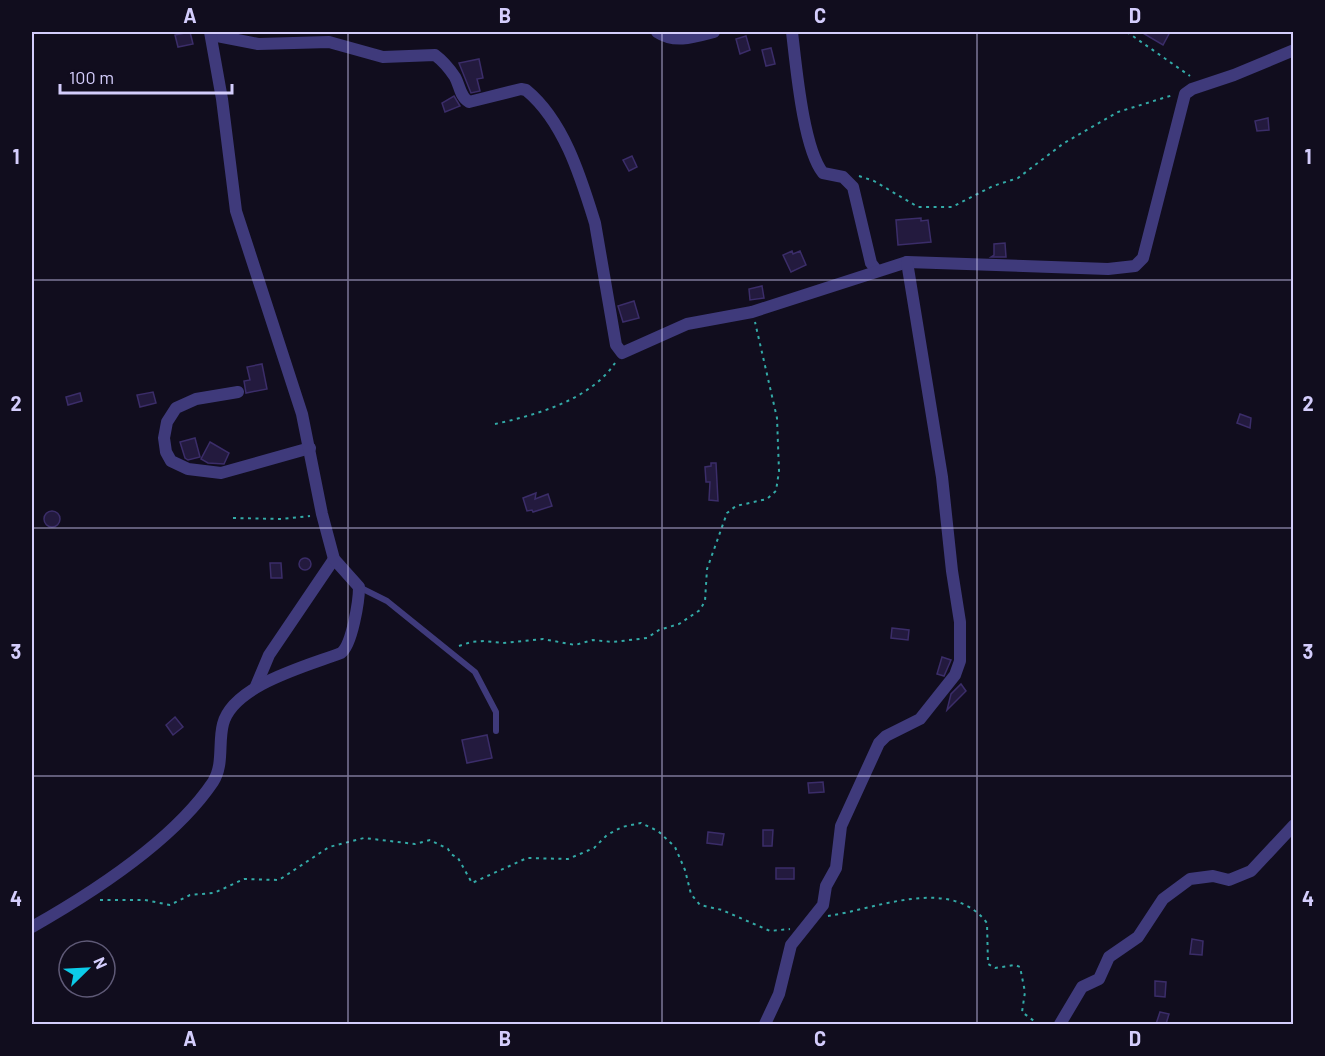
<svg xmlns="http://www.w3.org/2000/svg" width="1325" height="1056" font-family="Barlow,sans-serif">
	<rect width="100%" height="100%" fill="#110d1e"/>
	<g fill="#231a3e" stroke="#3b2d69" stroke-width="1.5">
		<path d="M 190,32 L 193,44 L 178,47 L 175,35 Z"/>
		<path d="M 1141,32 L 1170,32 L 1163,45 Z"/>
		<path d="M 746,36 L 750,50 L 740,54 L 736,39 Z"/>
		<path d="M 771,48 L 775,64 L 766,66 L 762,50 Z"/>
		<path d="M 479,59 L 483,78 L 477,79 L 480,91 L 471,93 L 459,63 Z"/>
		<path d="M 454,96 L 460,106 L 445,112 L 442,103 Z"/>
		<path d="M 1268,118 L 1269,130 L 1257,131 L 1255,121 Z"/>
		<path d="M 632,156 L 637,167 L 629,171 L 623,160 Z"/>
		<path d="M 921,218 L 921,221 L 928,220 L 931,242 L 898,245 L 896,220 Z"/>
		<path d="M 1005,243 L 1006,257 L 991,257 L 994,255 L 994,244 Z"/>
		<path d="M 792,251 L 793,254 L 800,251 L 806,265 L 791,272 L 783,255 Z"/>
		<path d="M 762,286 L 764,298 L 750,300 L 749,289 Z"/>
		<path d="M 634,301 L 639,318 L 623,322 L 618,306 Z"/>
		<path d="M 262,364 L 267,389 L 246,393 L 244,381 L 250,380 L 247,367 Z"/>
		<path d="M 153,392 L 156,403 L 140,407 L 137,395 Z"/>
		<path d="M 80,393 L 82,401 L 68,405 L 66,397 Z"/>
		<path d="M 1240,414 L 1251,418 L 1250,428 L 1237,423 Z"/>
		<path d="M 195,438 L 200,457 L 188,460 L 185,458 L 180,442 Z"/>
		<path d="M 210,442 L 229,453 L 224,464 L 208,463 L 201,459 Z"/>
		<path d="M 711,463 L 716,463 L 718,501 L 709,500 L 710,482 L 706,482 L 705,467 L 711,466 Z"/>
		<path d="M 536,493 L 535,499 L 548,494 L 552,506 L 533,512 L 532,510 L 527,511 L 523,498 Z"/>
		<circle cx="52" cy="519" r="8"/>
		<circle cx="305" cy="564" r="6"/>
		<path d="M 270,563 L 281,563 L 282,578 L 271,578 Z"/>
		<path d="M 892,628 L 909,630 L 908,640 L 891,638 Z"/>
		<path d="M 942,657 L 951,660 L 944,676 L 937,674 Z"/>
		<path d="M 961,684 L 966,691 L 947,710 L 951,694 Z"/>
		<path d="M 175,717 L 183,727 L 173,735 L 166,725 Z"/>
		<path d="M 487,735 L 492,758 L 467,763 L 462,740 Z"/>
		<path d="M 823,782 L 824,792 L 809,793 L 808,783 Z"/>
		<path d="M 763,830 L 773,830 L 772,846 L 763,846 Z"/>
		<path d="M 708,832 L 724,834 L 722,845 L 707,843 Z"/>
		<rect x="776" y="868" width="18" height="11"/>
		<path d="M 1192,939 L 1203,941 L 1202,955 L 1190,954 Z"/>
		<path d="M 1155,981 L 1166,982 L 1165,997 L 1155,996 Z"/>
		<path d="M 1160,1012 L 1169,1014 L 1166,1024 L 1156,1024 Z"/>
	</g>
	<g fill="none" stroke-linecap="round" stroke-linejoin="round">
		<g stroke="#33aaa7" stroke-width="2" stroke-dasharray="3 4.5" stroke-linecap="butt">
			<path d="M 1127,32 L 1190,76"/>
			<path d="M 859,176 L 874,181 L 918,207 L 952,207 L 993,186 L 1018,178 L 1064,143 L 1118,112 L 1173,95"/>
			<path d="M 495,424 C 536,415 590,400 615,363"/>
			<path d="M 233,518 L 281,519 L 310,516"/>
			<path d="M 459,646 L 471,642 L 484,641 L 503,643 L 543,639 L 575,645 L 593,640 L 613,642 L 647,638 L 659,630 L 679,624 L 700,610 L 705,601 L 707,569 L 727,513 L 736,506 L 767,499 L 776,491 L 779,471 L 777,418 L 755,322"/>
			<path d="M 100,900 L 145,900 L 170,905 L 190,895 L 214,893 L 244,879 L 279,880 L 329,847 L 364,838 L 415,844 L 430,840 L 448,849 L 451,854 L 458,858 L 472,883 L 527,858 L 568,859 L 594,848 L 607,835 L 622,827 L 641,823 L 658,831 L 675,847 L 685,870 L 691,894 L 700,905 L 722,910 L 770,931 L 790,929"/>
			<path d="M 828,916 C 876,909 951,875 987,923 L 988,964 L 995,968 L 1015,965 L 1020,967 L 1025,992 L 1022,1012 L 1038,1024"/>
		</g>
		<path stroke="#3f3a7b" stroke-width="6" d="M 359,587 L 387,601 L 475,672 L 496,712 L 496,731"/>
		<g stroke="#3f3a7b" stroke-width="12">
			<path d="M 657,32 C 675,44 695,37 714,32"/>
			<path d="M 792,32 C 796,65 803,148 823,173 L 843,177 L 853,187 L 871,263 L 877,271"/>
			<path d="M 212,35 L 258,44 L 329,42 L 383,57 L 435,55 C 443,61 449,68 455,77 C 460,86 460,97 469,102 L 521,89 L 526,90 C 564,121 581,178 595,223 L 616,345 L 622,353 L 687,324 L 752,312 L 907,262 L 1108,269 L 1135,266 L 1143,258 L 1185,94 L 1192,89 L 1234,75 L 1294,50"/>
			<path d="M 238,392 L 196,399 L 176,408 L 167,422 L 164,438 L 166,452 L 171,461 L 188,469 L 221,473 L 310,448"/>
			<path d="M 256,686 L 269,655 L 334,559"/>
			<path d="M 32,927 C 92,893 174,840 213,782 C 224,765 218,743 223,724 C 233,685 307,666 341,653 C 352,645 359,601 359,587 L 334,559 L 322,514 L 302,414 L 236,211 L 222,99 L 210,32"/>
			<path d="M 765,1024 L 779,994 L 791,945 L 823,905 L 826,886 L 836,868 L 841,826 L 879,743 L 886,736 L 920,719 L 955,675 L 960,661 L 960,622 L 952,571 L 942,477 L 907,262"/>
			<path d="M 1060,1024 L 1082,987 L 1099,979 L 1109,957 L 1138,937 L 1163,899 L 1190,879 L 1213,876 L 1229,880 L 1251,871 L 1294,825"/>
		</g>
	</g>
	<path fill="none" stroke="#d4cdfc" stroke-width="1.5" stroke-opacity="0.55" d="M 348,32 L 348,1024M 662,32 L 662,1024M 977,32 L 977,1024M 32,280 L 1294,280M 32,528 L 1294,528M 32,776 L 1294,776"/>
	<rect width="1325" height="1056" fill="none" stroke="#110d1e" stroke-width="66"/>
	<g transform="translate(87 969) rotate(66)"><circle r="28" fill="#110d1e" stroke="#5f5a77" stroke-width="1.5"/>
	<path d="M0-4.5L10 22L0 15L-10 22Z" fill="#0ccce9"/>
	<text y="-9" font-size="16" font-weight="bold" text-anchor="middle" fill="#d4cdfc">N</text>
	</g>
	<path d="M60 84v9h172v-9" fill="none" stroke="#d4cdfc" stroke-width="3"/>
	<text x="69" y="84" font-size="18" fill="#d4cdfc" stroke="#110d1e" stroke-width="4.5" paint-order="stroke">100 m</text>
	<rect x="33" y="33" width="1259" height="990" fill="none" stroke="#d4cdfc" stroke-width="2"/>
	<g font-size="20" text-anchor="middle" font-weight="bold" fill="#d4cdfc">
		<text x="190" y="23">A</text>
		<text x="505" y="23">B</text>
		<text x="820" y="23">C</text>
		<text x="1135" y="23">D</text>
		<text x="16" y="164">1</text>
		<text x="1308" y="164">1</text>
		<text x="16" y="411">2</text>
		<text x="1308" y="411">2</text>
		<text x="16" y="659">3</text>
		<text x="1308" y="659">3</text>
		<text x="16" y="906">4</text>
		<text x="1308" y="906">4</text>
		<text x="190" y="1046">A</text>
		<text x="505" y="1046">B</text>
		<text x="820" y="1046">C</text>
		<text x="1135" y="1046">D</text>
	</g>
</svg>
